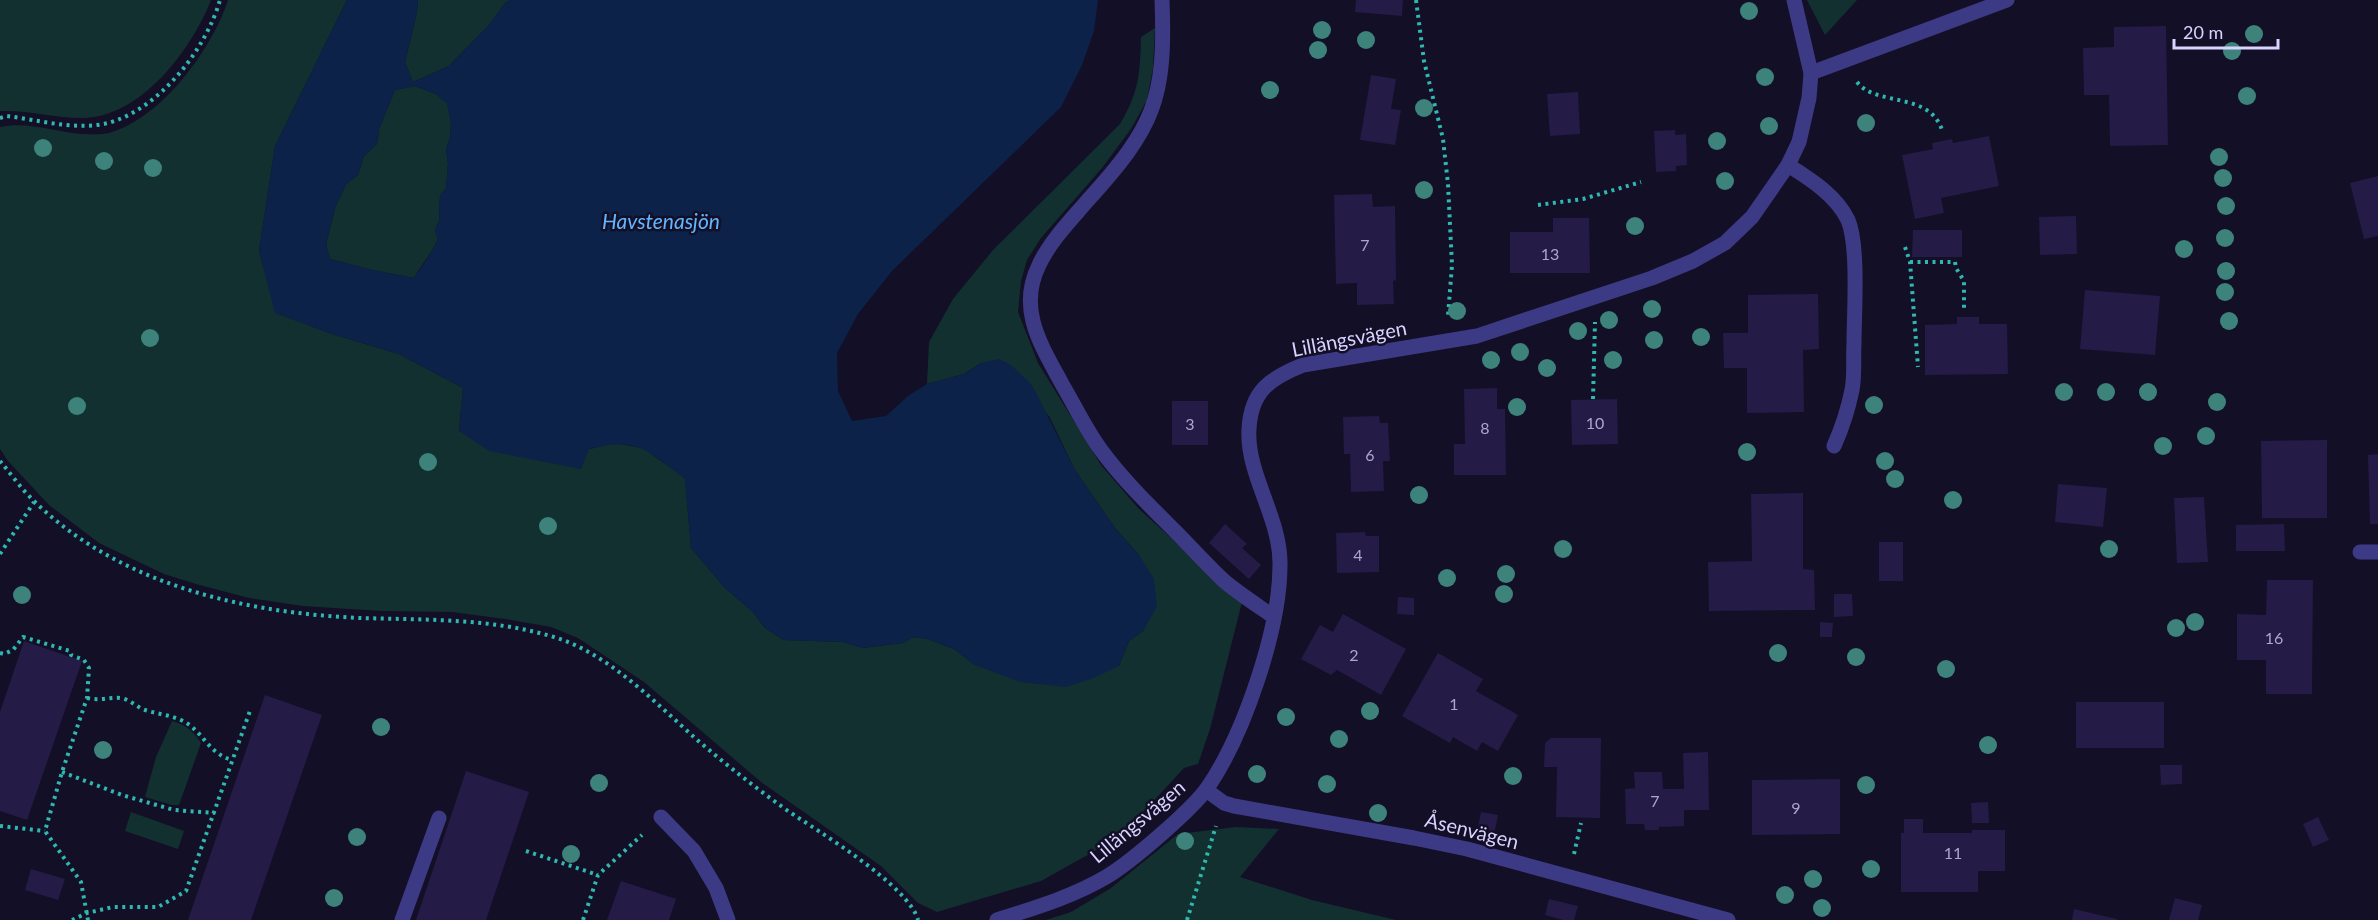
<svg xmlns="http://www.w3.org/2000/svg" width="2378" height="920" font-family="Lato,sans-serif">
	<rect width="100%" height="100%" fill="#130f26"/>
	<g fill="#12302f">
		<path d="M 0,0 L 211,0 C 192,49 141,118 82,118 C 55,118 28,110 0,111 Z"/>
		<path d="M 228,0 L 347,0 L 275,146 L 259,251 L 276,313 L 332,334 L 399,354 L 463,388 L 459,431 L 589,449 L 615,443 L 643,448 L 685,478 L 691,548 L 725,588 L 753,612 L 765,628 L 784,640 L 843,642 L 863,648 L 903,643 L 913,637 L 928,639 L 954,649 L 975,665 L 1119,666 L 1129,641 L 1144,630 L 1139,555 L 1115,528 L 1075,470 L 1049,416 L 981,363 L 964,374 L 927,384 L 929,342 L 953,299 L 993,250 L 1120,124 C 1139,92 1140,74 1141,37 L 1155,28 L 1153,68 L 1147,100 L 1131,129 L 1102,168 L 1041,238 L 1027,260 L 1021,281 L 1018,312 L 1038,363 L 1101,465 L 1139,509 L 1242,602 L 1210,729 L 1198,764 L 1184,768 L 1147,808 L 1109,843 L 1041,881 L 937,912 L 918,903 L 881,866 L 761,782 L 644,682 L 578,638 L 551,627 L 505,619 L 452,612 L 381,611 L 303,606 L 249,598 L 196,584 L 164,574 L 99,543 L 49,505 L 8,461 L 0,449 L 0,127 C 27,121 55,132 82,134 C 90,134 102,135 109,133 C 162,118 212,49 228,0 Z"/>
		<path d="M 418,0 L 512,0 L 506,2 L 488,26 L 449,66 L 413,82 L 405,62 L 417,12 Z"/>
		<path d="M 1807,0 L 1857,0 L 1825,35 Z"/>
		<path d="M 415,86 L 436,94 L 448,104 L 451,123 L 450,138 L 446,149 L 448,164 L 446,188 L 440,196 L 439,221 L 435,230 L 438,239 C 432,253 422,264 414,278 L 372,270 L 330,259 L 326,245 L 335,208 L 346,184 L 358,175 L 364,156 L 377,144 L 379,129 L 395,90 Z"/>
		<path d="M 172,721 C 186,725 193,731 201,743 L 179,805 L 172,805 L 145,797 L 156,757 Z"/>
		<path d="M 131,812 L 184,831 L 178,849 L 125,831 Z"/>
		<path d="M 1236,827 L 1279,829 L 1240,877 L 1312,900 L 1396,920 L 1046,920 L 1071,912 L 1111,888 L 1178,834 Z"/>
	</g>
	<path fill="#0c2248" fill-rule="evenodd" d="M 347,0 L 418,0 L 417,12 L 405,62 L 413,82 L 449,66 L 488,26 L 506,2 L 512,0 L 1098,0 L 1094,31 L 1082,65 L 1061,107 L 892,271 L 858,314 L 837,353 L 838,391 L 852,421 L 886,416 L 908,396 L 927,384 L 964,374 L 981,363 L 999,359 L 1011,365 L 1032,385 L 1075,470 L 1115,528 L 1139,555 L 1154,579 L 1157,606 L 1144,630 L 1129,641 L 1119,666 L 1091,679 L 1066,687 L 1020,682 L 975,665 L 954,649 L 928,639 L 913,637 L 903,643 L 863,648 L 843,642 L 784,640 L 765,628 L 753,612 L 725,588 L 691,548 L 685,479 C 647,450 638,437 589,449 L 581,469 L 489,451 L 459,431 L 463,388 L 399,354 L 332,334 L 275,313 L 259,251 L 275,146 ZM 415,86 L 436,94 L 447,104 L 451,123 L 450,138 L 446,149 L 448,164 L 446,188 L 440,195 L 439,221 L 435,230 L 438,239 C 432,253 423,265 414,278 L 372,270 L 330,259 L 326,245 L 335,208 L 346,184 L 358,175 L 364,156 L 377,144 L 379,129 L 395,90 Z"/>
	<g fill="#241b47">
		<path d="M 1356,0 L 1403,0 L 1402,16 L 1355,12 Z"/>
		<path d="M 2166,26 L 2168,145 L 2110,146 L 2109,95 L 2084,95 L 2083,48 L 2114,47 L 2114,27 Z"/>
		<path d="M 1371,75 L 1396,79 L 1391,109 L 1401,110 L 1395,145 L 1360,140 Z"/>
		<path d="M 1578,92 L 1580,134 L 1550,136 L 1547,94 Z"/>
		<path d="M 1675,130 L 1675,135 L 1686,134 L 1687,165 L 1676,166 L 1676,171 L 1656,172 L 1654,131 Z"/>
		<path d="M 1989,136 L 1999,186 L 1941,198 L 1944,213 L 1915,219 L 1902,155 L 1933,149 L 1932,143 L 1952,139 L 1953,143 Z"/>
		<path d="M 2378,176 L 2378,236 L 2364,239 L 2350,183 Z"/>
		<path d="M 1372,194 L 1373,207 L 1395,206 L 1396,280 L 1393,281 L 1394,304 L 1357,305 L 1357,283 L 1336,284 L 1334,195 Z"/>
		<path d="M 2076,216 L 2077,254 L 2040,255 L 2039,217 Z"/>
		<path d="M 1553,218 L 1589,218 L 1590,273 L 1510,273 L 1510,232 L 1553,232 Z"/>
		<path d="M 1913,230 L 1962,230 L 1962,257 L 1912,257 Z"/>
		<path d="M 2085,290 L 2160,296 L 2155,355 L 2080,349 Z"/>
		<path d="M 1818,294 L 1819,349 L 1803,350 L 1804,412 L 1747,413 L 1747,368 L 1724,368 L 1723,333 L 1748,333 L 1748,295 Z"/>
		<path d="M 1957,317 L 1979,317 L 1979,324 L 2007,324 L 2008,374 L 1925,375 L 1925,325 L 1957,324 Z"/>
		<path d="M 1497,388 L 1497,409 L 1505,409 L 1506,475 L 1454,475 L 1454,444 L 1465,444 L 1464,389 Z"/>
		<path d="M 1617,399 L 1618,444 L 1572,445 L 1571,400 Z"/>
		<rect x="1172" y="401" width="36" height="44"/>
		<path d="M 1379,416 L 1380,423 L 1388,423 L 1390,461 L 1383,461 L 1384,491 L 1351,492 L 1350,454 L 1344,454 L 1343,417 Z"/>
		<path d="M 2327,440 L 2327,518 L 2262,518 L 2261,441 Z"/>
		<path d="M 2378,454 L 2378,524 L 2370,524 L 2368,455 Z"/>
		<path d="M 2058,484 L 2107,488 L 2103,527 L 2055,522 Z"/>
		<path d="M 1803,493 L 1803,569 L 1814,570 L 1815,610 L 1709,611 L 1708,562 L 1752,561 L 1751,494 Z"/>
		<path d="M 2204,497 L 2208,562 L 2177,563 L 2174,498 Z"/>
		<path d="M 1225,524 L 1247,544 L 1242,548 L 1261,565 L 1249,579 L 1209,543 Z"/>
		<path d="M 2284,524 L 2285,551 L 2236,551 L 2236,525 Z"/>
		<path d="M 1365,532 L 1366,536 L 1379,536 L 1379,572 L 1337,573 L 1336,533 Z"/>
		<rect x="1879" y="542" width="24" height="39"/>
		<path d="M 2267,580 L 2313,580 L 2312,694 L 2266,694 L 2266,660 L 2237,660 L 2237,614 L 2266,615 Z"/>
		<path d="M 1834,594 L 1852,594 L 1853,616 L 1834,617 Z"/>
		<path d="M 1398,597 L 1414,598 L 1414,615 L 1397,614 Z"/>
		<path d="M 1343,614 L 1406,649 L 1381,695 L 1337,670 L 1331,675 L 1301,659 L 1320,625 L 1333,632 Z"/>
		<path d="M 1820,622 L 1833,623 L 1832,637 L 1820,637 Z"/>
		<path d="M 24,641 L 82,661 L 27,820 L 0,811 L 0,712 Z"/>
		<path d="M 1438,653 L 1483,679 L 1476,691 L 1518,715 L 1498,751 L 1482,742 L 1477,751 L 1453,737 L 1450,743 L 1402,716 Z"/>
		<path d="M 265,695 L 322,715 L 251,920 L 188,920 Z"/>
		<rect x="2076" y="702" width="88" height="46"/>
		<path d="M 1551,738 L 1601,738 L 1600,818 L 1556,817 L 1557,767 L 1544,767 L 1545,743 Z"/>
		<path d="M 1708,752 L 1709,810 L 1684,810 L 1684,826 L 1659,827 L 1659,830 L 1645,830 L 1644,824 L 1626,824 L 1625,789 L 1635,788 L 1634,772 L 1662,772 L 1663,789 L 1684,789 L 1683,753 Z"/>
		<path d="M 2160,765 L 2182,765 L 2182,784 L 2161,785 Z"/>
		<path d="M 466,771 L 529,792 L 486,920 L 416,920 Z"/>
		<path d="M 1840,779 L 1840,834 L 1752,835 L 1752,780 Z"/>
		<path d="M 1988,802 L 1989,823 L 1972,823 L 1971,803 Z"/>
		<path d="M 1481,812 L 1498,815 L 1493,840 L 1476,836 Z"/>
		<path d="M 2318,817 L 2329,840 L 2313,847 L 2303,824 Z"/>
		<path d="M 1904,819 L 1923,819 L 1923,833 L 1972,833 L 1972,830 L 2005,830 L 2005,871 L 1978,871 L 1978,892 L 1901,892 L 1901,833 L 1904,833 Z"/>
		<path d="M 31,869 L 65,879 L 58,900 L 25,890 Z"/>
		<path d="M 621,881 L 676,899 L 669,920 L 607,920 Z"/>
		<path d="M 2175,898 L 2202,905 L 2198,920 L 2169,920 Z"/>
		<path d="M 1549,899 L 1578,906 L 1574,920 L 1563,920 L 1545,915 Z"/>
		<path d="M 2074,909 L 2117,919 L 2117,920 L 2072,920 Z"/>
	</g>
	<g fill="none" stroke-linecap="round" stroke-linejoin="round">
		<g stroke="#2fb8b0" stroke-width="4" stroke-dasharray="3 4.5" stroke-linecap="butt">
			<path d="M 1416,0 L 1424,61 L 1443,139 L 1448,184 L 1452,265 L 1448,316"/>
			<path d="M 1857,82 C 1876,107 1929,91 1942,130"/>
			<path d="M 0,118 L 7,116 C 39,120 76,131 108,123 C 160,109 206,49 220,0"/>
			<path d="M 1538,205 L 1583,199 L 1641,182"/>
			<path d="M 1905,247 L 1910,262 L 1918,367"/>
			<path d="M 1910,262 L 1955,262 L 1956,268 L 1964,281 L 1964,310"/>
			<path d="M 1593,399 L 1595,322"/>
			<path d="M 0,461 C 11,474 22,490 35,502 C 121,585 244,613 361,618 C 426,620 494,618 557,638 C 608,654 656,703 695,738 C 725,764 756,788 788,811 C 818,831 909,886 918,920"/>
			<path d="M 0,554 L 34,502"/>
			<path d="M 0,653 L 4,654 L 13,650 L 23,637 L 70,651 L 71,655 L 84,660 L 89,668 L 87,698 L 62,772 L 45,831 L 81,882 L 88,920"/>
			<path d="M 87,698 C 99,701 109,697 120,698 C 130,699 136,707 145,710 C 157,714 170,715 181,720 C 203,730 207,753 232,760"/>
			<path d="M 62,772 L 122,795 L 174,810 L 215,813"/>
			<path d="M 0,826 L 45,831"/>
			<path d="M 526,851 L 598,875"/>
			<path d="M 1574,854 L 1581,823"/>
			<path d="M 72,920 L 87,913 L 113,907 L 158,907 L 186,891 L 251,708"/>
			<path d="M 583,920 L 598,875 L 642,835"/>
			<path d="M 1187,920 L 1216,826"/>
		</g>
		<g stroke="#3d3a85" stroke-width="15">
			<path d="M 661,817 L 694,851 L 716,888 L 728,920"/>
			<path d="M 402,920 L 439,818"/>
		</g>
		<g stroke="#3d3a85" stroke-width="15">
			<path d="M 1162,0 C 1166,100 1154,127 1088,200 C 1071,220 1050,241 1039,265 C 1017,309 1041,345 1062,384 C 1075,406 1086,430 1101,450 C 1123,480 1149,505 1175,531 C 1191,547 1206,564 1223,580 C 1238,593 1257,605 1274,617"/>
			<path d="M 1811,73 L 2007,0"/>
			<path d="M 1788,165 C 1810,179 1836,195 1848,220 C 1859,246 1854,314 1854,344 C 1853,359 1855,375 1852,390 C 1848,410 1842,428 1834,446"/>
			<path d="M 2360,552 L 2378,552"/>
			<path d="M 1206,790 L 1224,803 L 1234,806 L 1414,838 L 1467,849 L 1728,920"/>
			<path d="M 997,920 C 1034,908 1072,897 1106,877 C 1130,863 1193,809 1208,787 C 1244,734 1280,629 1280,565 C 1281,518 1246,474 1249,429 C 1251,391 1270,378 1303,365 L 1477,336 L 1652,278 L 1693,261 L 1725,243 L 1752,217 L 1788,165 L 1799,142 L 1809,98 L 1811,73 L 1794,0"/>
		</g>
	</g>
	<g fill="#3d827b">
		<circle cx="1749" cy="11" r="9"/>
		<circle cx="1322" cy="30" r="9"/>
		<circle cx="2254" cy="34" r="9"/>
		<circle cx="1366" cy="40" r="9"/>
		<circle cx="1318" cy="50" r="9"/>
		<circle cx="2232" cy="51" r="9"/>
		<circle cx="1765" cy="77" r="9"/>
		<circle cx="1270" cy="90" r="9"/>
		<circle cx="2247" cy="96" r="9"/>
		<circle cx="1424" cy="108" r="9"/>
		<circle cx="1866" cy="123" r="9"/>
		<circle cx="1769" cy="126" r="9"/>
		<circle cx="1717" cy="141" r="9"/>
		<circle cx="43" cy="148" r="9"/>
		<circle cx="2219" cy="157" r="9"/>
		<circle cx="104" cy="161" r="9"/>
		<circle cx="153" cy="168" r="9"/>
		<circle cx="2223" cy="178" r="9"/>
		<circle cx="1725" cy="181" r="9"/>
		<circle cx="1424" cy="190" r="9"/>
		<circle cx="2226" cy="206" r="9"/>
		<circle cx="1635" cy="226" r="9"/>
		<circle cx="2225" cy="238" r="9"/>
		<circle cx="2184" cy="249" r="9"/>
		<circle cx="2226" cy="271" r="9"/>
		<circle cx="2225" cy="292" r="9"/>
		<circle cx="1652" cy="309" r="9"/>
		<circle cx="1457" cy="311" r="9"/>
		<circle cx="1609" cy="320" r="9"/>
		<circle cx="2229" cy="321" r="9"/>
		<circle cx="1578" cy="331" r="9"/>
		<circle cx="1701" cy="337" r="9"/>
		<circle cx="150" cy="338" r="9"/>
		<circle cx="1654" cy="340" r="9"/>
		<circle cx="1520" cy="352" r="9"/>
		<circle cx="1491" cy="360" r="9"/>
		<circle cx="1613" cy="360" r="9"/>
		<circle cx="1547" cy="368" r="9"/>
		<circle cx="2064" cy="392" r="9"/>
		<circle cx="2106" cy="392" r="9"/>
		<circle cx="2148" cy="392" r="9"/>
		<circle cx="2217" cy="402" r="9"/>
		<circle cx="1874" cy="405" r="9"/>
		<circle cx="77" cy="406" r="9"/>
		<circle cx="1517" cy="407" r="9"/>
		<circle cx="2206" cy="436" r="9"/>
		<circle cx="2163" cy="446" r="9"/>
		<circle cx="1747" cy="452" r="9"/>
		<circle cx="1885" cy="461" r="9"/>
		<circle cx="428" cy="462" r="9"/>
		<circle cx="1895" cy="479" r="9"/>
		<circle cx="1419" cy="495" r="9"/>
		<circle cx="1953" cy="500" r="9"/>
		<circle cx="548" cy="526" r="9"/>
		<circle cx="1563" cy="549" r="9"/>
		<circle cx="2109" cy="549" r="9"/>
		<circle cx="1506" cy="574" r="9"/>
		<circle cx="1447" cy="578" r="9"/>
		<circle cx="1504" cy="594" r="9"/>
		<circle cx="22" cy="595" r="9"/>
		<circle cx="2195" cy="622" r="9"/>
		<circle cx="2176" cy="628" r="9"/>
		<circle cx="1778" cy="653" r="9"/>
		<circle cx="1856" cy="657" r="9"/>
		<circle cx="1946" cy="669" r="9"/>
		<circle cx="1370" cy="711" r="9"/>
		<circle cx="1286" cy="717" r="9"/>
		<circle cx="381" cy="727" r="9"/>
		<circle cx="1339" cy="739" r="9"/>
		<circle cx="1988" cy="745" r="9"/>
		<circle cx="103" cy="750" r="9"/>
		<circle cx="1257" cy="774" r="9"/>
		<circle cx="1513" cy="776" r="9"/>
		<circle cx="599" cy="783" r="9"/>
		<circle cx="1327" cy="784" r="9"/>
		<circle cx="1866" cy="785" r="9"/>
		<circle cx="1378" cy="813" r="9"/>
		<circle cx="357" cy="837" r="9"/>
		<circle cx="1185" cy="841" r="9"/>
		<circle cx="571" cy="854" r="9"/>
		<circle cx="1871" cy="869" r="9"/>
		<circle cx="1813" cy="879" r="9"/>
		<circle cx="1785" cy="895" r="9"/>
		<circle cx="334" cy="898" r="9"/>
		<circle cx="1822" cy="908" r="9"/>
	</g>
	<g text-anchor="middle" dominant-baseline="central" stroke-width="5" stroke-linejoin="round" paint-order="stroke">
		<g font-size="16" fill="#aca6d1">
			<text x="1365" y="244">7</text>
			<text x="1550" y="253">13</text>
			<text x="1595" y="422">10</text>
			<text x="1190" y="423">3</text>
			<text x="1485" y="427">8</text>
			<text x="1370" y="454">6</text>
			<text x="1358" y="554">4</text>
			<text x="2274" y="637">16</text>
			<text x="1354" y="654">2</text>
			<text x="1454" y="703">1</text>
			<text x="1655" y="800">7</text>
			<text x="1796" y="807">9</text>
			<text x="1953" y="852">11</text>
		</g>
		<g font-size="20" fill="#d9d4ff" stroke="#130f26">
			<text transform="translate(1349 338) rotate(-11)">Lillängsvägen</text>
			<text transform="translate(1137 821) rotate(-40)">Lillängsvägen</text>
			<text transform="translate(1472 830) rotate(14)">Åsenvägen</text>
		</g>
		<g font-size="21" font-style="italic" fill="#62b6ff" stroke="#130f26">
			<text x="661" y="220">Havstenasjön</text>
		</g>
	</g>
	<path d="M2174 39v9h104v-9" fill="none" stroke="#d9d4ff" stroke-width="3"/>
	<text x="2183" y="39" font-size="18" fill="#d9d4ff" stroke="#130f26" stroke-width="4.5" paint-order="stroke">20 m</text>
</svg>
